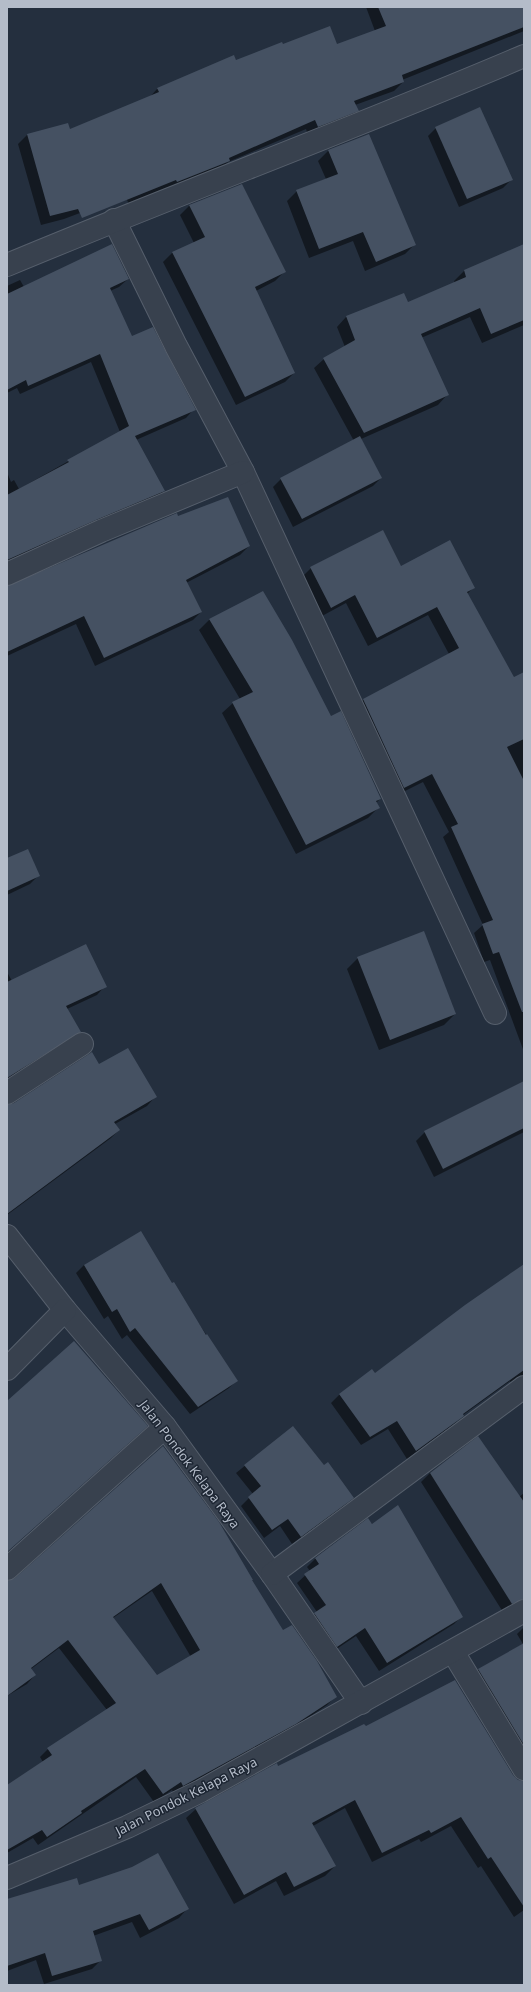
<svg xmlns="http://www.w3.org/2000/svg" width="531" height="1992" font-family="'Noto Sans',sans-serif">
	<rect width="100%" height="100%" fill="#242f3e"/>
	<g fill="#0007" fill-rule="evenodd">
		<path d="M 366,7 L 524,7 L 524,31 L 402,80 L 403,82 L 394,91 L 355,105 L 357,110 L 348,120 L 308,135 L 306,129 L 228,162 L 220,170 L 129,204 L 125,196 L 64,219 L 41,225 L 18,144 L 27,135 L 69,131 L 149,98 L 157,89 L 234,56 L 236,61 L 283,46 L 336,45 L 375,31 Z"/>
		<path d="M 480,109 L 511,180 L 503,188 L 459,207 L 428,136 L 436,128 Z"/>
		<path d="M 368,135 L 415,244 L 405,254 L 365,271 L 353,241 L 309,258 L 287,201 L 297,191 L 326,179 L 318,161 L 328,151 Z"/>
		<path d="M 241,185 L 284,272 L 275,281 L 256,291 L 294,373 L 285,382 L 236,405 L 163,262 L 172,253 L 194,243 L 180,215 L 189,206 Z"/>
		<path d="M 524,247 L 524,325 L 482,343 L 470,317 L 421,338 L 447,395 L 438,405 L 361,439 L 381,478 L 373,486 L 293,527 L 273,487 L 281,479 L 354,441 L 314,368 L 324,359 L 345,347 L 337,327 L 346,317 L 407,303 L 455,283 L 454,281 L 464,271 Z"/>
		<path d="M 128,279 L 119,287 L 110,291 L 131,338 L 194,409 L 186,418 L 136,440 L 164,491 L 155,499 L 7,564 L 7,472 L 11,482 L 14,480 L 19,489 L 120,432 L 91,362 L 20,394 L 17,388 L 7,393 L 7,286 L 20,280 L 24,287 Z"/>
		<path d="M 178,517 L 249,546 L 240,555 L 186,583 L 201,612 L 193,620 L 95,666 L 76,624 L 7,656 L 7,587 Z"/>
		<path d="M 400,567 L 473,588 L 467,594 L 514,678 L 524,673 L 524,1052 L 490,960 L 484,962 L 474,933 L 483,925 L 443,837 L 449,832 L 423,782 L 395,796 L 354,709 L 363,700 L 449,654 L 428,615 L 368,646 L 346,603 L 322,616 L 302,577 L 311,568 Z"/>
		<path d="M 210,619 L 330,718 L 380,799 L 376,803 L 378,808 L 368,818 L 296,854 L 222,713 L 233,703 L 240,699 L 199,630 Z"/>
		<path d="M 7,860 L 39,875 L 30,884 L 7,895 Z"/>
		<path d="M 358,958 L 455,1014 L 444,1025 L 379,1050 L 347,969 Z"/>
		<path d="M 7,972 L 12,981 L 105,986 L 97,995 L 67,1009 L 71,1040 L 7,1080 Z"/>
		<path d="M 98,1066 L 155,1097 L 147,1106 L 115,1124 L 119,1130 L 111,1138 L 7,1215 L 7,1106 Z"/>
		<path d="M 524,1083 L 524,1132 L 434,1177 L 416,1141 L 425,1132 Z"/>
		<path d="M 524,1264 L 524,1387 L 512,1384 L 510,1381 L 463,1415 L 454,1424 L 407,1459 L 388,1429 L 361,1445 L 331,1403 L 340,1394 L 375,1374 Z"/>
		<path d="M 84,1265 L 172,1284 L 237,1380 L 229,1388 L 190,1414 L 127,1335 L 122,1339 L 108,1316 L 104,1319 L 76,1273 Z"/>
		<path d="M 293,1427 L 324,1466 L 352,1498 L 344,1506 L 292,1544 L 280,1526 L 264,1538 L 241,1506 L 253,1494 L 236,1473 Z"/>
		<path d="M 478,1438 L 519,1497 L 524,1493 L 524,1611 L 503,1612 L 421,1482 L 430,1473 Z"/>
		<path d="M 163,1447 L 282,1632 L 335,1697 L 327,1705 L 287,1732 L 174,1794 L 172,1790 L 154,1802 L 136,1777 L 38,1845 L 33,1838 L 7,1853 L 7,1786 L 43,1762 L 40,1757 L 48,1749 L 107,1710 L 59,1648 L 31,1669 L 35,1675 L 27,1684 L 7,1696 L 7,1582 L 16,1579 ZM 152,1591 L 191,1657 L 157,1677 L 113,1618 Z"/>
		<path d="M 368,1520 L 462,1616 L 454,1624 L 379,1671 L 356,1636 L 329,1654 L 306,1621 L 317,1612 L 297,1583 L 310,1571 L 307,1567 L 315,1559 Z"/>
		<path d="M 524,1627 L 524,1768 L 470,1678 L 478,1670 L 523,1644 L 517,1634 Z"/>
		<path d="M 278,1767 L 524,1832 L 524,1910 L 514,1917 L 481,1866 L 478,1868 L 451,1826 L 421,1842 L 419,1839 L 372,1862 L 345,1808 L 313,1826 L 335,1866 L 325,1876 L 284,1896 L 276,1881 L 234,1904 L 186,1818 L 196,1809 Z"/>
		<path d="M 78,1886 L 187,1909 L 179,1918 L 140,1938 L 132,1922 L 93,1936 L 101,1960 L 92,1969 L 44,1984 L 36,1960 L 7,1971 L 7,1900 Z"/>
	</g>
	<g fill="#455162" fill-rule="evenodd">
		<path d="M 378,7 L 524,7 L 524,27 L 402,75 L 404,82 L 354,101 L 359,111 L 326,124 L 318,127 L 315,120 L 229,158 L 230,161 L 177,182 L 176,180 L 82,218 L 78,209 L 50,216 L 27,134 L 68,123 L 70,129 L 159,92 L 157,88 L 234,55 L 236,60 L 282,42 L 283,44 L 330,26 L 337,44 L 386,26 Z"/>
		<path d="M 480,107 L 513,180 L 467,199 L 435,127 Z"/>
		<path d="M 369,134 L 416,245 L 376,262 L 363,232 L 319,249 L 296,190 L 338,174 L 328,150 Z"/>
		<path d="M 242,184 L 286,272 L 255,287 L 295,373 L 245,397 L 172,252 L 205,237 L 189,205 Z"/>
		<path d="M 112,244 L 129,279 L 110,288 L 132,336 L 153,327 L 196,410 L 135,436 L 165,491 L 96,520 L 7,560 L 7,495 L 69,462 L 67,460 L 129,426 L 100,354 L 28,386 L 26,380 L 7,390 L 7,294 Z"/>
		<path d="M 524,244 L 524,320 L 491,334 L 480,308 L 421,334 L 449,395 L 364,433 L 323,358 L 355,340 L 346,316 L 404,293 L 408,302 L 466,277 L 464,270 Z"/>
		<path d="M 360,436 L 382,478 L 302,519 L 280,478 Z"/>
		<path d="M 228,497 L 250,546 L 186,580 L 202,612 L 104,658 L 84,616 L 7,652 L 7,586 L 177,513 L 178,516 Z"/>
		<path d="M 383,530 L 401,566 L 450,540 L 475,588 L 467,592 L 514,677 L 524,672 L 524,739 L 507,747 L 524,781 L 524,1012 L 522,1012 L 499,952 L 493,954 L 482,924 L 493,920 L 451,827 L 458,824 L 432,774 L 404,788 L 363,699 L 459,648 L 437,607 L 377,638 L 355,595 L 331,608 L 310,567 Z"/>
		<path d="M 263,591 L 292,640 L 331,716 L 341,711 L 381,799 L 376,801 L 380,808 L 306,845 L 232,702 L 253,692 L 209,619 Z"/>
		<path d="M 28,849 L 40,876 L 7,891 L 7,858 Z"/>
		<path d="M 424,931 L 456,1014 L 390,1040 L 357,957 Z"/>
		<path d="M 86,944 L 107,987 L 66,1006 L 81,1032 L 7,1078 L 7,982 Z"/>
		<path d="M 128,1048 L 157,1097 L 114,1122 L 120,1130 L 7,1214 L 7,1105 L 14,1103 L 92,1052 L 99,1064 Z"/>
		<path d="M 524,1081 L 524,1128 L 443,1169 L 424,1131 Z"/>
		<path d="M 141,1231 L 172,1283 L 174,1282 L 206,1335 L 207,1334 L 238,1381 L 198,1407 L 135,1328 L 130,1332 L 117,1309 L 112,1312 L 84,1265 Z"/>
		<path d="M 524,1264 L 524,1370 L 463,1414 L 464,1416 L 416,1451 L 397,1421 L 370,1437 L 339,1394 L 372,1369 L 375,1373 L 465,1305 Z"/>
		<path d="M 74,1341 L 148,1426 L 7,1552 L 7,1401 Z"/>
		<path d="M 293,1426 L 324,1465 L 328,1462 L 354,1498 L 301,1537 L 288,1519 L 272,1530 L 248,1497 L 261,1486 L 244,1465 Z"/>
		<path d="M 478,1436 L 524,1502 L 524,1599 L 512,1604 L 430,1473 Z"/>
		<path d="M 163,1446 L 219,1522 L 253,1580 L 252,1580 L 283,1630 L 292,1625 L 317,1661 L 337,1697 L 296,1724 L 183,1786 L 181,1782 L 163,1794 L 145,1769 L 81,1811 L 82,1813 L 47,1837 L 42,1830 L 7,1850 L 7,1785 L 52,1755 L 47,1748 L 116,1703 L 68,1640 L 31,1668 L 36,1675 L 7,1696 L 7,1581 L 15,1578 ZM 161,1583 L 200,1650 L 157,1675 L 113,1617 Z"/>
		<path d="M 398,1505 L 463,1617 L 387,1663 L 365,1628 L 337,1647 L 314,1613 L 326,1605 L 304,1574 L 319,1564 L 315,1558 L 368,1518 L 372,1524 Z"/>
		<path d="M 524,1643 L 524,1745 L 478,1669 Z"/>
		<path d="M 455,1680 L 513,1775 L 518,1780 L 524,1781 L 524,1907 L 491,1857 L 488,1859 L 461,1817 L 431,1833 L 429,1830 L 382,1853 L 355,1800 L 312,1823 L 336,1866 L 294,1887 L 286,1872 L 244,1895 L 195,1808 L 277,1763 L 278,1766 L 364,1724 L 366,1726 Z"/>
		<path d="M 158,1853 L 189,1909 L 149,1930 L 140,1914 L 93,1931 L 102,1961 L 52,1976 L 45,1953 L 7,1966 L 7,1899 L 77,1878 L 79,1885 L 132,1867 Z"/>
	</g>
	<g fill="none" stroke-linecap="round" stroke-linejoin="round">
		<defs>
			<g id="minor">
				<path d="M 114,220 L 176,346 L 243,472 L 495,1013"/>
				<path d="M 7,265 C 179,193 353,129 524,56"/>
				<path d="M 7,574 L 101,531 L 243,472"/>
				<path d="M 7,1093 L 82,1044"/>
				<path d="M 7,1236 L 65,1310 L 165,1427 L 272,1574 L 361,1703"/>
				<path d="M 7,1369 L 65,1310"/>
				<path d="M 7,1569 L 165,1427"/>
				<path d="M 272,1574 L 524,1387"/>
				<path d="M 453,1652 L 524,1769"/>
				<path d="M 7,1878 L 127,1827 L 201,1791 L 524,1611"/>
			</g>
		</defs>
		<use href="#minor" stroke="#565f6c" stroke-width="24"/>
		<use href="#minor" stroke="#38414e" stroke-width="22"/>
	</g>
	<g text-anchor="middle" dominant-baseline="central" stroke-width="3" stroke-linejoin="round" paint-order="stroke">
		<g font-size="13" fill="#b4bcc9" stroke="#1d2633">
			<text transform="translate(190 1464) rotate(53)">Jalan Pondok Kelapa Raya</text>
			<text transform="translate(186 1796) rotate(-27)">Jalan Pondok Kelapa Raya</text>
		</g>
	</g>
	<rect width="531" height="1992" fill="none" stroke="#b4bcc9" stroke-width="16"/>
</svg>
